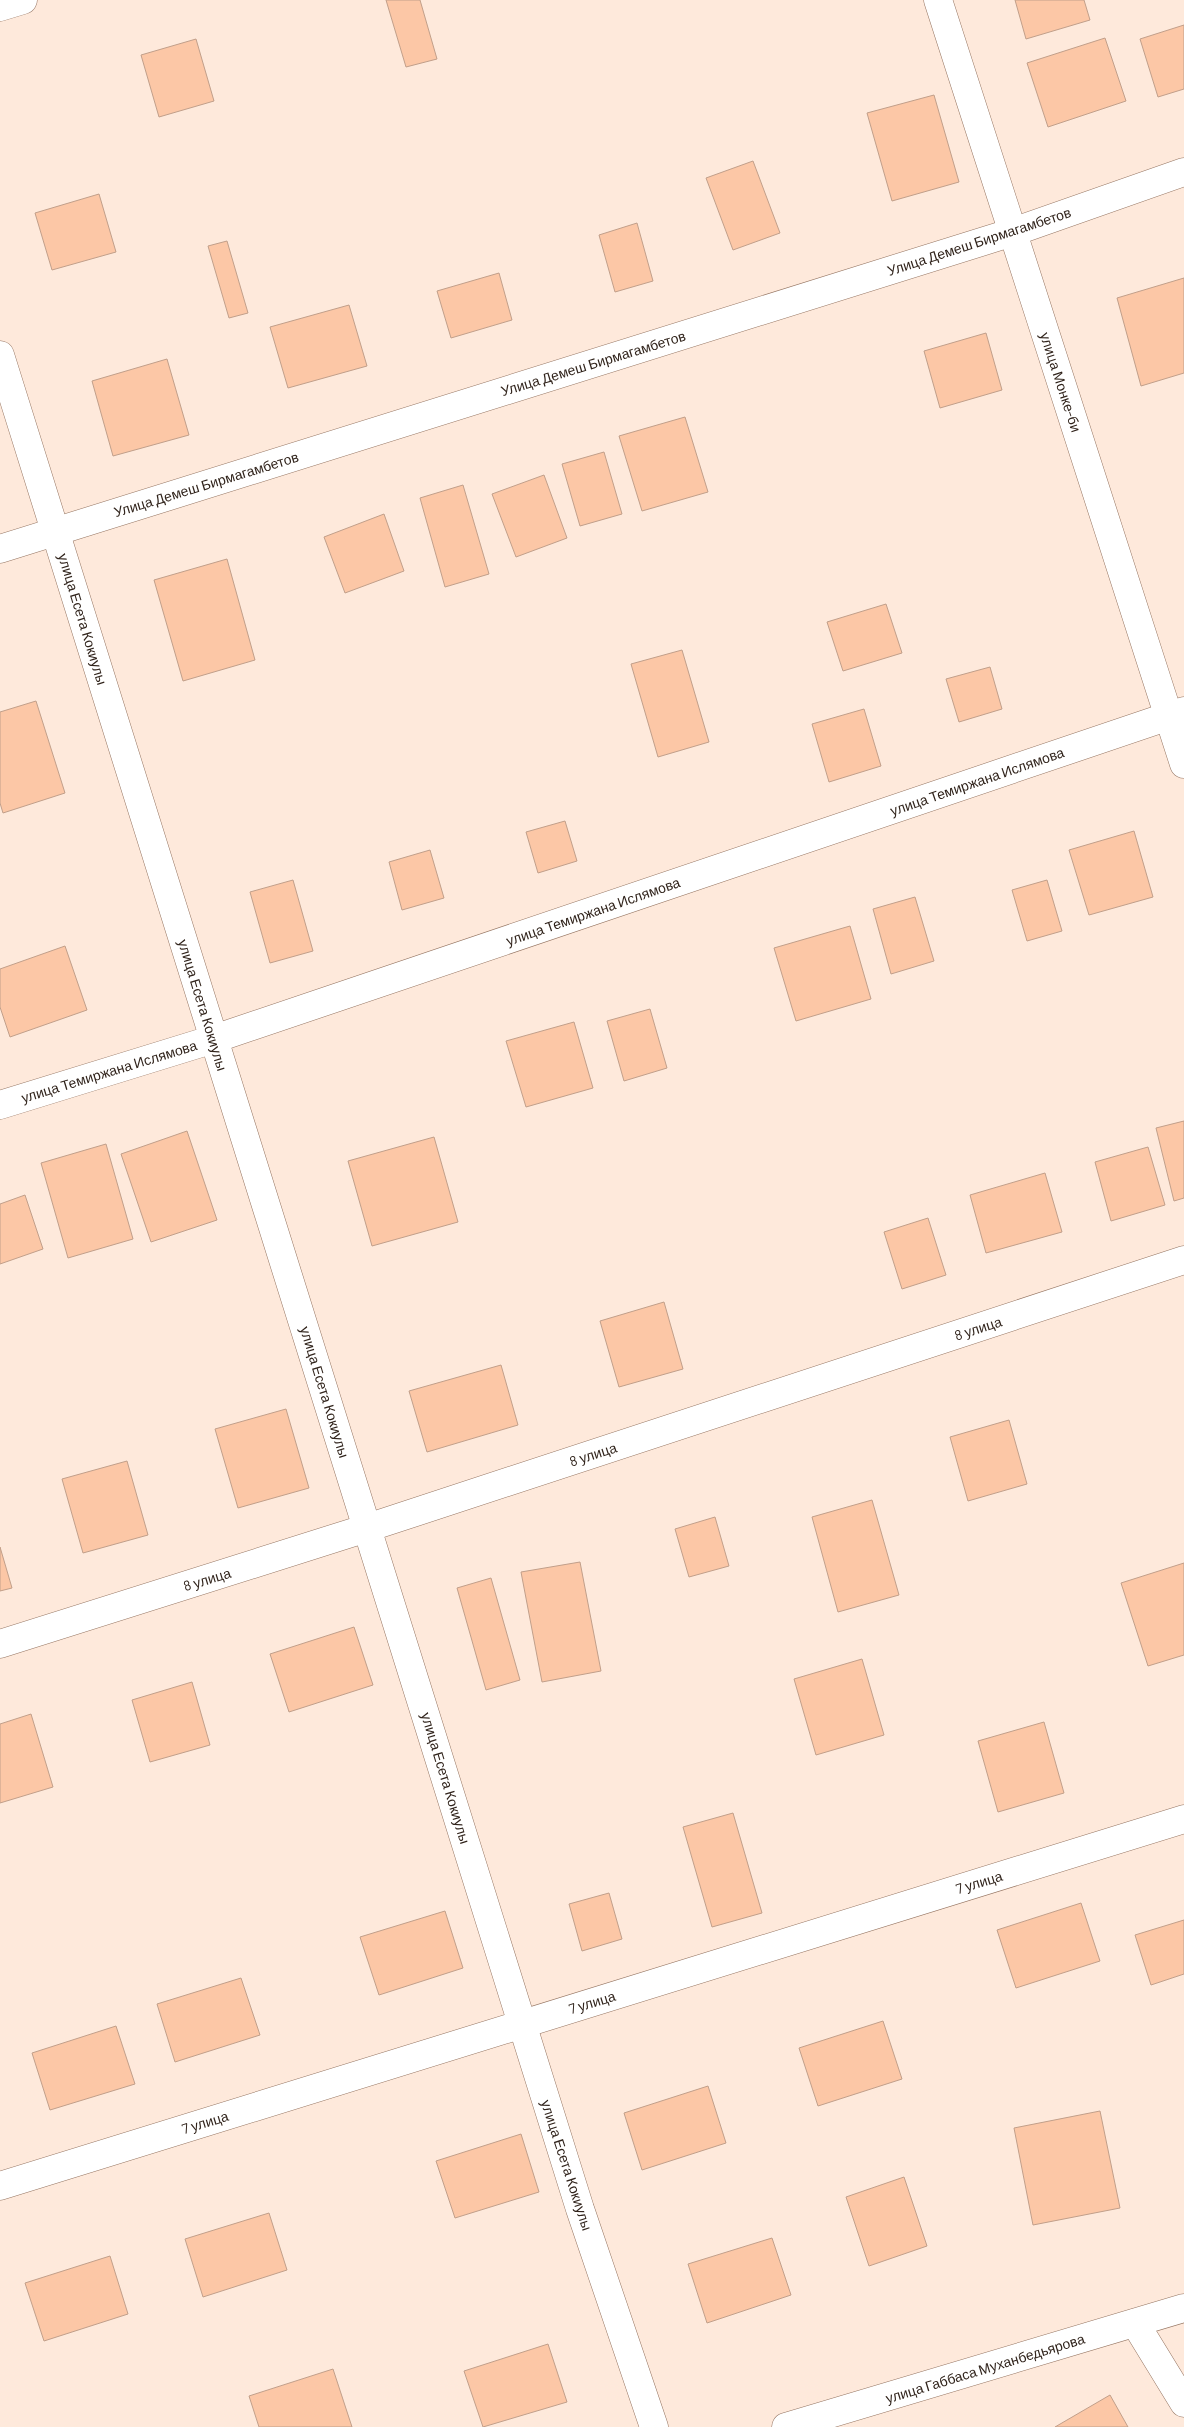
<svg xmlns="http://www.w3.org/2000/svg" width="1184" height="2427" font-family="Barlow,sans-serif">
	<rect width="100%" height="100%" fill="#fee9db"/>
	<g fill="#fcc7a6" stroke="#c19f8a">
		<path d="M 386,0 L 420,0 L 437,59 L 406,67 Z"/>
		<path d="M 1015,0 L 1084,0 L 1090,20 L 1026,39 Z"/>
		<path d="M 1184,25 L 1184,89 L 1158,97 L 1140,39 Z"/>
		<path d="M 1105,38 L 1126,101 L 1048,127 L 1027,63 Z"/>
		<path d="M 196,39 L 214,101 L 159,117 L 141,55 Z"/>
		<path d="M 934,95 L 959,182 L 892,201 L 867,113 Z"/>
		<path d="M 753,161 L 780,233 L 733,250 L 706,178 Z"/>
		<path d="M 99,194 L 116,252 L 52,270 L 35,213 Z"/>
		<path d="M 637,223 L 653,281 L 615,292 L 599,235 Z"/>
		<path d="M 227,241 L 248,313 L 229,318 L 208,246 Z"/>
		<path d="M 499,273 L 512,320 L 451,338 L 437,291 Z"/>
		<path d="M 1184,278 L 1184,373 L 1141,386 L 1117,298 Z"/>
		<path d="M 349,305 L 367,366 L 288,388 L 270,327 Z"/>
		<path d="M 986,333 L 1002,390 L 940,408 L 924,351 Z"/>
		<path d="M 167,359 L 189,435 L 113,456 L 92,381 Z"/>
		<path d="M 685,417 L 708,492 L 642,511 L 619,436 Z"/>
		<path d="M 604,452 L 622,514 L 580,526 L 562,464 Z"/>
		<path d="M 544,475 L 567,538 L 516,557 L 492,494 Z"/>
		<path d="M 463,485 L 489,574 L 445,587 L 420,498 Z"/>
		<path d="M 384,514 L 404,571 L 345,593 L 324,537 Z"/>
		<path d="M 227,559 L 255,660 L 183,681 L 154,580 Z"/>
		<path d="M 886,604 L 902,653 L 843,671 L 827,622 Z"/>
		<path d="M 682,650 L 709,742 L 658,757 L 631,664 Z"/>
		<path d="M 990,667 L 1002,709 L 959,722 L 946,679 Z"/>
		<path d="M 36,701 L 65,793 L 3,813 L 0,803 L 0,712 Z"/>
		<path d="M 864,709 L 881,766 L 829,782 L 812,724 Z"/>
		<path d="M 565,821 L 577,861 L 538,873 L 526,832 Z"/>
		<path d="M 1134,831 L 1153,897 L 1089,915 L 1069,850 Z"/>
		<path d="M 430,850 L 444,898 L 402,910 L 389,862 Z"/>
		<path d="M 293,880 L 313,951 L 270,963 L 250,892 Z"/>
		<path d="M 1047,880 L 1062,931 L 1027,941 L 1012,890 Z"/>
		<path d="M 915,897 L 934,961 L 891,974 L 873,909 Z"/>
		<path d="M 850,926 L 871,999 L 796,1021 L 774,948 Z"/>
		<path d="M 65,946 L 87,1010 L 10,1037 L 0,1007 L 0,969 Z"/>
		<path d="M 650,1009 L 667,1068 L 624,1081 L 607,1021 Z"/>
		<path d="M 574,1022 L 593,1088 L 526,1107 L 506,1041 Z"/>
		<path d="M 1184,1121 L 1184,1198 L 1174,1201 L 1156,1128 Z"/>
		<path d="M 187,1131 L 217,1220 L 151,1242 L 121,1154 Z"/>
		<path d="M 434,1137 L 458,1222 L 372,1246 L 348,1161 Z"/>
		<path d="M 106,1144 L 133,1239 L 68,1258 L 41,1163 Z"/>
		<path d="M 1148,1147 L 1165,1205 L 1111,1221 L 1095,1162 Z"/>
		<path d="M 1045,1173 L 1062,1232 L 986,1253 L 970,1195 Z"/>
		<path d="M 25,1195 L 43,1249 L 0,1264 L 0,1204 Z"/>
		<path d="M 928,1218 L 946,1275 L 902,1289 L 884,1232 Z"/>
		<path d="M 664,1302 L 683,1369 L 619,1387 L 600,1321 Z"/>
		<path d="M 501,1365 L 518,1425 L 427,1452 L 409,1391 Z"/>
		<path d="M 286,1409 L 309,1488 L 238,1508 L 215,1429 Z"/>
		<path d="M 1009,1420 L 1027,1484 L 968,1501 L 950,1437 Z"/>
		<path d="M 127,1461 L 148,1535 L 83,1553 L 62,1479 Z"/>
		<path d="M 872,1500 L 899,1595 L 838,1612 L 812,1517 Z"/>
		<path d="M 715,1517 L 729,1566 L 689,1577 L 675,1529 Z"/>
		<path d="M 0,1547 L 12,1588 L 0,1591 Z"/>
		<path d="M 580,1562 L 601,1671 L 542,1682 L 521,1572 Z"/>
		<path d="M 1184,1563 L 1184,1655 L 1148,1666 L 1121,1583 Z"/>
		<path d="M 491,1578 L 520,1680 L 486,1690 L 457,1588 Z"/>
		<path d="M 354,1627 L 373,1685 L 289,1712 L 270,1654 Z"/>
		<path d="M 862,1659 L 884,1735 L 816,1755 L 794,1679 Z"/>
		<path d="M 192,1682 L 210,1745 L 150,1762 L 132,1700 Z"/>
		<path d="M 31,1714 L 53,1787 L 0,1803 L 0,1724 Z"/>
		<path d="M 1044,1722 L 1064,1793 L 998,1812 L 978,1741 Z"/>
		<path d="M 733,1813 L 762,1913 L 712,1927 L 683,1827 Z"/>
		<path d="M 609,1893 L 622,1939 L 582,1951 L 569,1904 Z"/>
		<path d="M 1081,1903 L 1100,1961 L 1016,1988 L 997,1930 Z"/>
		<path d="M 445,1911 L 463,1968 L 379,1995 L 360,1937 Z"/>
		<path d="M 1184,1920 L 1184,1974 L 1151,1985 L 1135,1935 Z"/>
		<path d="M 241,1978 L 260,2035 L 175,2062 L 157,2004 Z"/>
		<path d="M 883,2021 L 902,2079 L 818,2106 L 799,2048 Z"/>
		<path d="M 116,2026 L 135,2084 L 50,2110 L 32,2053 Z"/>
		<path d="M 708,2086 L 726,2143 L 642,2170 L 624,2113 Z"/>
		<path d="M 1100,2111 L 1120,2208 L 1033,2225 L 1014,2128 Z"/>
		<path d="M 521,2134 L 539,2192 L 455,2218 L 436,2161 Z"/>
		<path d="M 904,2177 L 927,2246 L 869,2266 L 846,2197 Z"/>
		<path d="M 269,2213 L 287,2270 L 203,2297 L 185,2239 Z"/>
		<path d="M 772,2238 L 791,2295 L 707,2323 L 688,2264 Z"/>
		<path d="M 110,2256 L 128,2314 L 44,2341 L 25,2283 Z"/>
		<path d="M 548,2344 L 567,2402 L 483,2427 L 464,2371 Z"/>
		<path d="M 333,2369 L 352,2427 L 259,2427 L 249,2396 Z"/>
		<path d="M 1110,2395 L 1128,2427 L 1055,2427 Z"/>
	</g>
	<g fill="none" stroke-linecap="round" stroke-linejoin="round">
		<defs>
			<g id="minor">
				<path d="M 938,0 L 1184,764"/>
				<path d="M 0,7 L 23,0"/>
				<path d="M 0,355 L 580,2209 L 654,2427"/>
				<path d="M 0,549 L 1013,232 L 1184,172"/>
				<path d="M 0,1105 L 214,1039 L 1184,711"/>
				<path d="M 0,1644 L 367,1528 L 1184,1260"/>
				<path d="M 0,2186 L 1184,1819"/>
				<path d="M 1135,2323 L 1184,2403"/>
				<path d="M 786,2427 L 1184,2308"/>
			</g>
		</defs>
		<use href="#minor" stroke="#957562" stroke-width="29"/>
		<use href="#minor" stroke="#fff" stroke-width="28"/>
	</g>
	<g text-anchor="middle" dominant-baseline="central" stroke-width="4" stroke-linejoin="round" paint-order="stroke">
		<g font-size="14" fill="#31241c" stroke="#fff">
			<text transform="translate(979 241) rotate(-18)">Улица Демеш Бирмагамбетов</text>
			<text transform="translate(593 363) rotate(-17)">Улица Демеш Бирмагамбетов</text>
			<text transform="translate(1061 382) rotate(72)">улица Монке-би</text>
			<text transform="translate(206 484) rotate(-17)">Улица Демеш Бирмагамбетов</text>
			<text transform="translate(83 619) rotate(73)">улица Есета Кокиулы</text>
			<text transform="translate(977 781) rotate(-19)">улица Темиржана Ислямова</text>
			<text transform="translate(593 911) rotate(-19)">улица Темиржана Ислямова</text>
			<text transform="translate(203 1005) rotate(73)">улица Есета Кокиулы</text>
			<text transform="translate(109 1071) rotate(-17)">улица Темиржана Ислямова</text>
			<text transform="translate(978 1328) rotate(-18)">8 улица</text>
			<text transform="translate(325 1392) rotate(73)">улица Есета Кокиулы</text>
			<text transform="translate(593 1454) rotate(-18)">8 улица</text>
			<text transform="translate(207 1579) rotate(-17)">8 улица</text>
			<text transform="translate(446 1778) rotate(73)">улица Есета Кокиулы</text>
			<text transform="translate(979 1882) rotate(-17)">7 улица</text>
			<text transform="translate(592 2002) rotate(-17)">7 улица</text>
			<text transform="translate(205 2122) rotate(-17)">7 улица</text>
			<text transform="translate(567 2165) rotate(72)">улица Есета Кокиулы</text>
			<text transform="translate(985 2368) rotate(-17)">улица Габбаса Муханбедьярова</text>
		</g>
	</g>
</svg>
